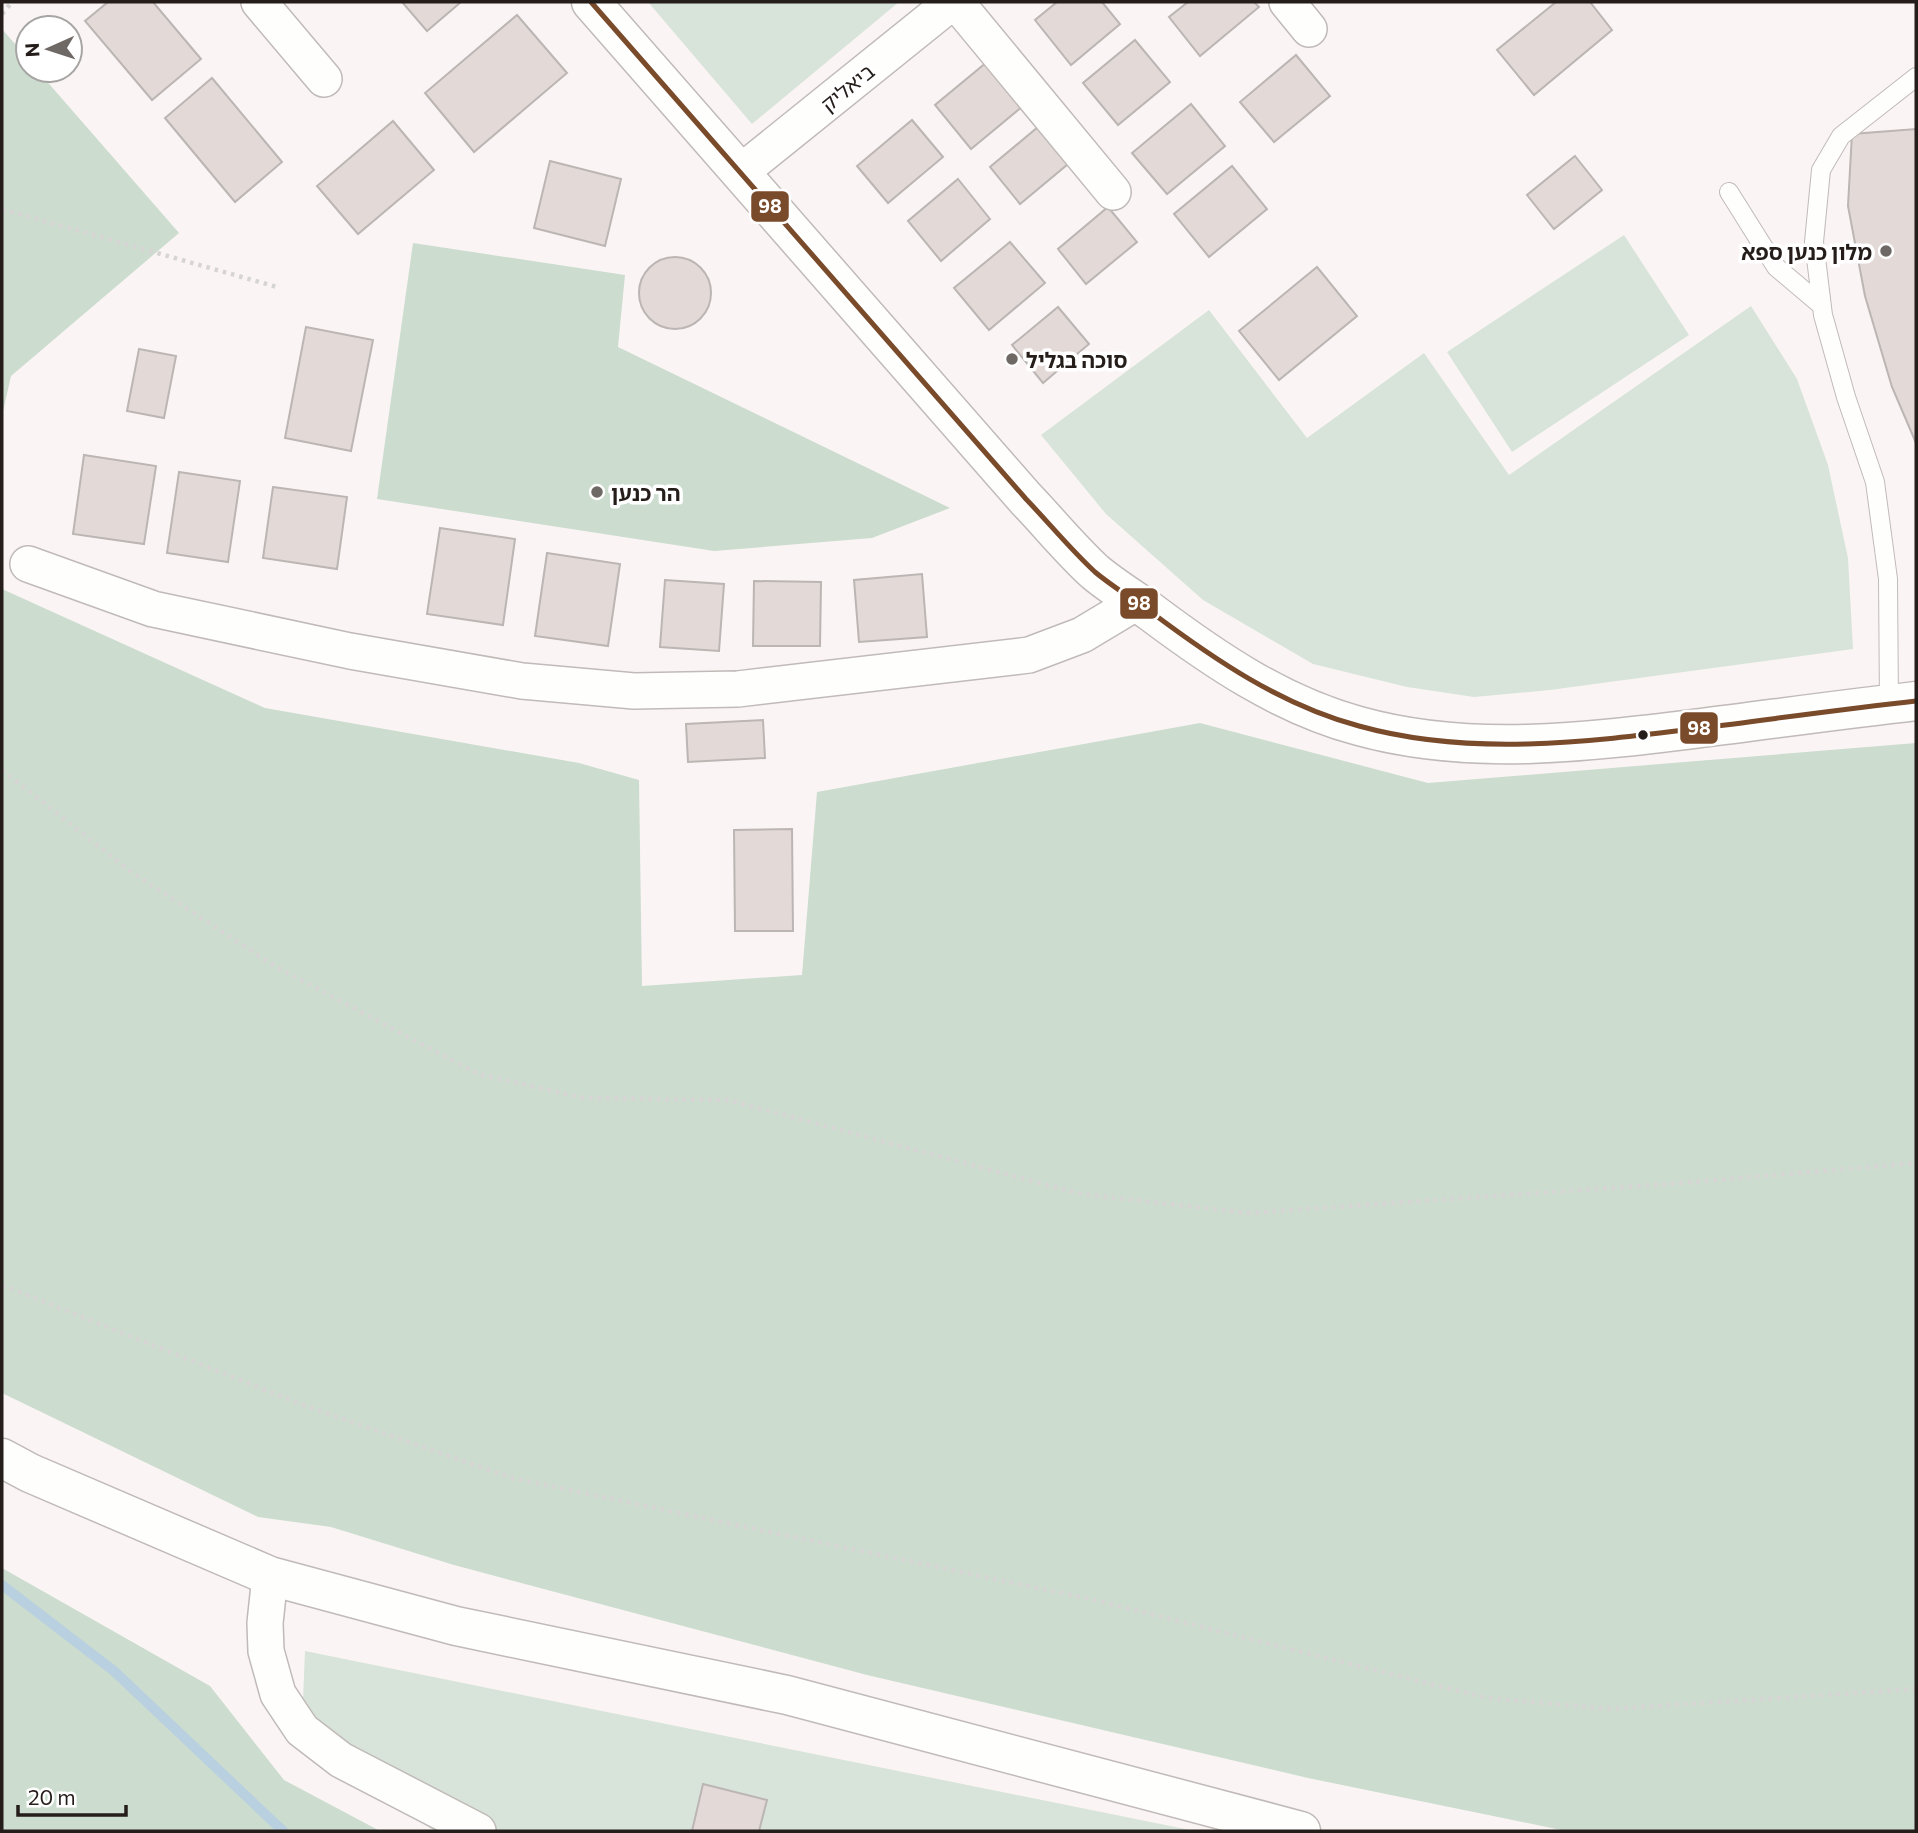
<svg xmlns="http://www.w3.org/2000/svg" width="1918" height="1833" font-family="Commissioner,'Noto Sans Hebrew',sans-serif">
	<rect width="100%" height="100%" fill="#faf5f4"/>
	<g fill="#d8e4da">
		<path d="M 648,2 L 899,2 L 752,124 Z"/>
		<path d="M 1624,235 L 1689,335 L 1512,452 L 1447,352 Z"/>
		<path d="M 1751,306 L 1797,379 L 1828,465 L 1848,558 L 1853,649 L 1550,690 L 1474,697 L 1407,687 L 1313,664 L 1203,600 L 1106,514 L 1041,435 L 1209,310 L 1307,438 L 1424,353 L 1509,475 Z"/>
		<path d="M 305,1651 L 1195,1831 L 435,1831 L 301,1748 Z"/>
	</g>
	<g fill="#ccdccf">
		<path d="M 2,29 L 28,59 L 28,70 L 37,70 L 179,233 L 11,376 L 2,416 Z"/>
		<path d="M 413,243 L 625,275 L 618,347 L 950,508 L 872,538 L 714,551 L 377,499 Z"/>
		<path d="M 2,589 L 265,708 L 579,763 L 639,780 L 642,986 L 802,975 L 817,792 L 1200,723 L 1428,783 L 1916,743 L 1916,1831 L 1566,1831 L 1308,1778 L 867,1675 L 454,1565 L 331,1527 L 258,1517 L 2,1393 Z"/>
		<path d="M 2,1568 L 210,1686 L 284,1780 L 380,1831 L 2,1831 Z"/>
	</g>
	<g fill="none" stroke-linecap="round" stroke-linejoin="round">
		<path stroke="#b9d0e0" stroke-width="10" d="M 2,1585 L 114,1671 L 283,1831"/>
	</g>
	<g fill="#e3dad7" stroke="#bbb5b4" stroke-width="2">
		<path d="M 108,2 L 153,2 L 201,59 L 152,100 L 85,21 Z"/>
		<path d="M 402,2 L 461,2 L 427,31 Z"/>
		<path d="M 1057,2 L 1102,2 L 1120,24 L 1071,65 L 1035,20 Z"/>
		<path d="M 1188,2 L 1254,2 L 1259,7 L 1200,56 L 1169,17 Z"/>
		<path d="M 1556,2 L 1590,2 L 1612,30 L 1534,95 L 1497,50 Z"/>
		<path d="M 517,15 L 567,73 L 474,152 L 425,93 Z"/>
		<path d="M 1135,40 L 1170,82 L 1118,125 L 1083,83 Z"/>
		<path d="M 1296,55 L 1330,96 L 1274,142 L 1240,102 Z"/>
		<path d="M 987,62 L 1023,106 L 971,149 L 935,105 Z"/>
		<path d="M 212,78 L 282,162 L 235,202 L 165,118 Z"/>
		<path d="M 1191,104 L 1225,146 L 1167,194 L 1132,153 Z"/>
		<path d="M 912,120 L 943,157 L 888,203 L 857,166 Z"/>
		<path d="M 393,121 L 434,170 L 358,234 L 317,186 Z"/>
		<path d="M 1038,127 L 1068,164 L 1020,204 L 990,167 Z"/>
		<path d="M 1916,129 L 1916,443 L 1892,387 L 1865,296 L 1848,206 L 1852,134 Z"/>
		<path d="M 1575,156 L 1602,190 L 1554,229 L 1527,195 Z"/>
		<path d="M 550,161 L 621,179 L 605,246 L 534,228 Z"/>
		<path d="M 1232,166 L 1267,209 L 1209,257 L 1174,214 Z"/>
		<path d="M 958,179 L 990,219 L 941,261 L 908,221 Z"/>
		<path d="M 1108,207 L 1137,242 L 1086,284 L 1058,249 Z"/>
		<path d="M 1010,242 L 1045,283 L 989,330 L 954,288 Z"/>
		<circle cx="675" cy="293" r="36"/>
		<path d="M 1317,267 L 1357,316 L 1279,380 L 1239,331 Z"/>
		<path d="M 1058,307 L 1089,344 L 1043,383 L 1012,345 Z"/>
		<path d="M 306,327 L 373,340 L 351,451 L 285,438 Z"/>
		<path d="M 139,349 L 176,356 L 164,418 L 127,411 Z"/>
		<path d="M 84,455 L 156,466 L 144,544 L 73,534 Z"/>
		<path d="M 179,472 L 240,481 L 228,562 L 167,553 Z"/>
		<path d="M 273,487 L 347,497 L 337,569 L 263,558 Z"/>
		<path d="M 440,528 L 515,539 L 503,625 L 427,614 Z"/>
		<path d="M 547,553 L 620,564 L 608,646 L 535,636 Z"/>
		<path d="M 922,574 L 927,637 L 859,642 L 854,580 Z"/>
		<path d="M 665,580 L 724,584 L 719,651 L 660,647 Z"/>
		<path d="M 754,581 L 821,582 L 820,646 L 753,646 Z"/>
		<path d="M 763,720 L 765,758 L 688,762 L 686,724 Z"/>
		<path d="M 792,829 L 793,931 L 735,931 L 734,830 Z"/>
		<path d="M 703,1784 L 767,1800 L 759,1831 L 692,1831 Z"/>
	</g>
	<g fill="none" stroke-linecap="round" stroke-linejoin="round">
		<defs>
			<g id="lane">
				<path d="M 1729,192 L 1776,267 L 1821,305"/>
				<path d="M 1889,704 L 1888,579 L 1875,482 L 1846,397 L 1823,315 L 1814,242 L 1821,170 L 1841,136 L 1916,77"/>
			</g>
			<g id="street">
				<path d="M 259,2 L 324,79"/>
				<path d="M 956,2 L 1113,192"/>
				<path d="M 1287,2 L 1309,29"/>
				<path d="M 741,172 L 952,2"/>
				<path d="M 28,564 L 153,609 L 350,651 L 522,681 L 634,691 L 738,689 L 1029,655 L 1082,635 L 1137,602"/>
				<path d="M 270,1576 L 265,1623 L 266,1651 L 278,1694 L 302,1730 L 341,1760 L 478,1831"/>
			</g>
			<g id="secondary">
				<path d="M 591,2 L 1026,499 C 1049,523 1071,550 1095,572 C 1113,587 1133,599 1151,612 C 1215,660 1281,705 1359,726 C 1470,757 1588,742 1701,728 C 1773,719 1844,709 1916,701"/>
				<path d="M 2,1458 L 30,1473 L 270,1576 L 456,1626 L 787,1695 L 1301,1831"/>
			</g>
		</defs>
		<use href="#lane" stroke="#c0bab8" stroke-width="20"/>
		<use href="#street" stroke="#c0bab8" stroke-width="38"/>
		<use href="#secondary" stroke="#c0bab8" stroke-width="41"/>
		<g stroke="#d7d4d4" stroke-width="4.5" stroke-dasharray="3.5 5" stroke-linecap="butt">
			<path d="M 2,14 L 12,2"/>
			<path d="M 2,209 L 277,287"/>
			<path d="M 2,770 L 130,871 L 276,967 L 478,1074 L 584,1098 L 728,1100 L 1081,1194 L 1248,1213 L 1669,1184 L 1916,1163"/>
			<path d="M 2,1285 L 303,1405 L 512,1478 L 1090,1599 L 1487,1698 L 1611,1709 L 1916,1689"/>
		</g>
		<use href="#lane" stroke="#fefefd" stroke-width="18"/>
		<use href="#street" stroke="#fefefd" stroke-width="35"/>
		<use href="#secondary" stroke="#fefefd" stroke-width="38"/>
		<defs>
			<path id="bus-1" d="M 591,2 L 1026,499 C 1049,523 1071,550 1095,572 C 1113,587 1133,599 1151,612 C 1215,660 1281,705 1359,726 C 1470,757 1588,742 1701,728 C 1773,719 1844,709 1916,701"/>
		</defs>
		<use href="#bus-1" stroke="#fff" stroke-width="10"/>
		<use href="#bus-1" stroke="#7a4b2a" stroke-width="5"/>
	</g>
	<g fill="#6f6966" stroke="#fff" stroke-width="2.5">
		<circle cx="1886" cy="251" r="7"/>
		<circle cx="1012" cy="359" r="7"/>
		<circle cx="597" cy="492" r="7"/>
	</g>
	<circle fill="#241d1a" stroke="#fff" stroke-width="2.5" cx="1643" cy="735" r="6"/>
	<g text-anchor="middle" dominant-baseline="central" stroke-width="7" stroke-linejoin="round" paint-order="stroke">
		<g font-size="21" fill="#241d1a" stroke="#fff">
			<text transform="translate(847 87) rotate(-39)">ביאליק</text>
		</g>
		<g font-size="21" font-weight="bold" fill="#241d1a" stroke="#fff" text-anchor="start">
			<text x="1872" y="251" text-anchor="end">מלון כנען ספא</text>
			<text x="1026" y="359">סוכה בגליל</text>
			<text x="611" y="492">הר כנען</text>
		</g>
	</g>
	<g stroke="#fff" stroke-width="2.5">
		<rect x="750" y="190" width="40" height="33" rx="7" fill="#7a4b2a"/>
		<rect x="1119" y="587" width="40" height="33" rx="7" fill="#7a4b2a"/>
		<rect x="1679" y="711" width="40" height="34" rx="7" fill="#7a4b2a"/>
	</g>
	<g font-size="19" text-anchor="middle" font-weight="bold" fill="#fff">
		<text x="770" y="213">98</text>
		<text x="1139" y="610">98</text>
		<text x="1699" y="735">98</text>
	</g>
	<rect width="1918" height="1833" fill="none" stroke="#241d1a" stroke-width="7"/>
	<g transform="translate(49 49) rotate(267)"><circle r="33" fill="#ffffff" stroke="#a7a5a3" stroke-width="2"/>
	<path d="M0-5L12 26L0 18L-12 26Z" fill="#6f6966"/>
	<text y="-10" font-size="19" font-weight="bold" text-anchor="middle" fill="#241d1a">N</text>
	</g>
	<path d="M18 1805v10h108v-10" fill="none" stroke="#241d1a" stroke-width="3.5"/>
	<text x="28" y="1805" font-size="21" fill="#241d1a" stroke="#ffffff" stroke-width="5" paint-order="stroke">20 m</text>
</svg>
